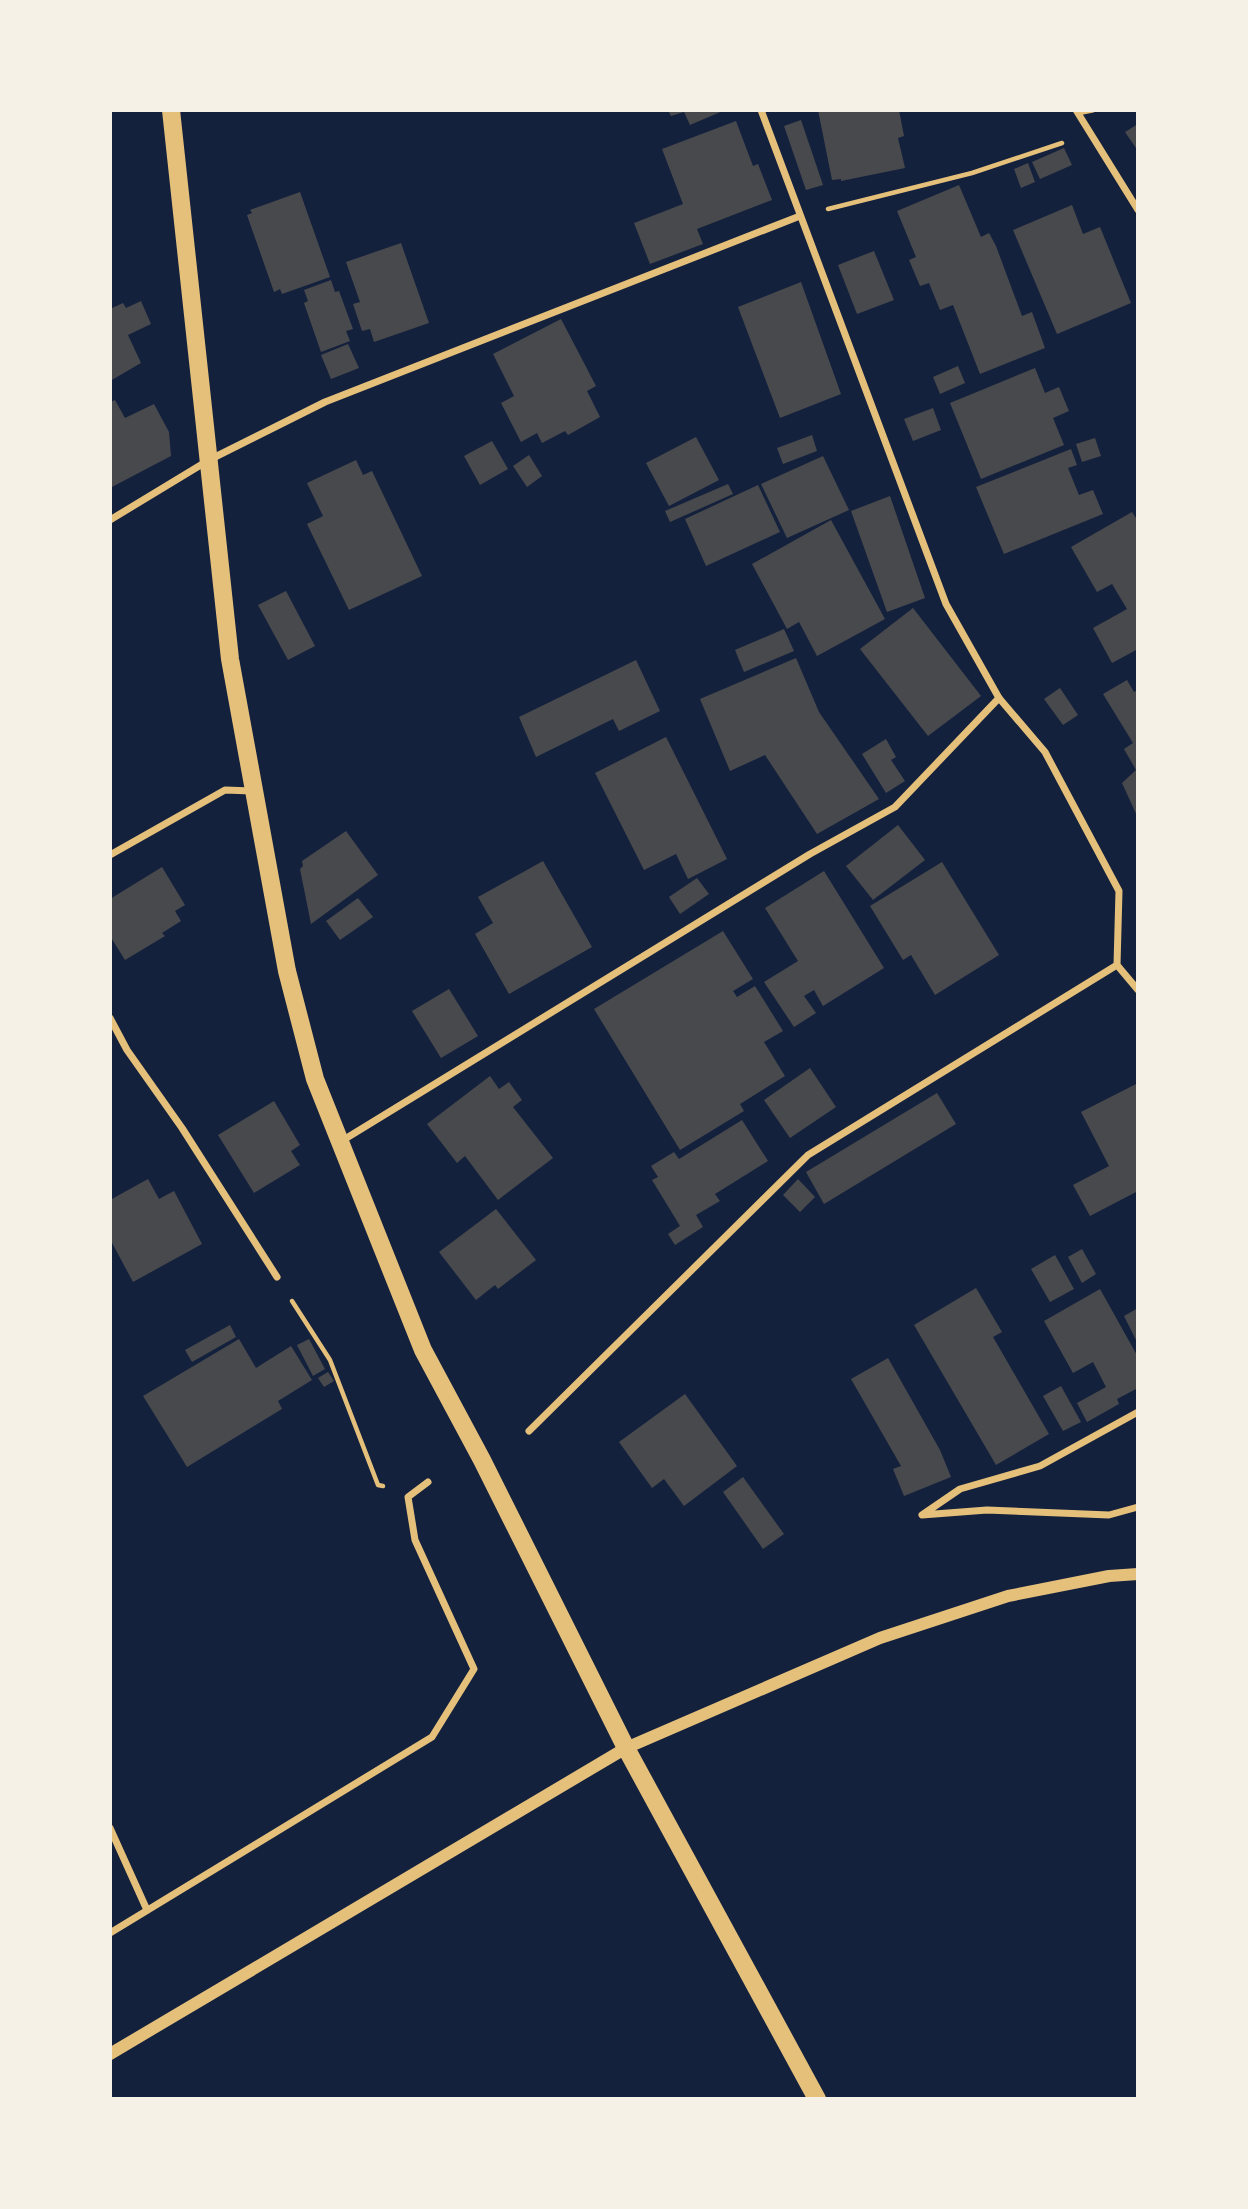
<svg xmlns="http://www.w3.org/2000/svg" width="1248" height="2209" font-family="'Fira Sans',sans-serif">
	<rect width="100%" height="100%" fill="#14213d"/>
	<g fill="#48494c">
		<path d="M 668,110 L 725,110 L 690,125 L 684,112 L 671,116 Z"/>
		<path d="M 818,110 L 899,110 L 904,136 L 898,138 L 905,168 L 841,181 L 841,179 L 832,180 Z"/>
		<path d="M 801,120 L 823,185 L 806,190 L 784,126 Z"/>
		<path d="M 736,121 L 753,166 L 758,164 L 772,200 L 697,229 L 703,244 L 650,264 L 634,223 L 683,204 L 662,149 Z"/>
		<path d="M 1138,124 L 1138,151 L 1125,132 Z"/>
		<path d="M 1064,148 L 1072,165 L 1040,179 L 1032,162 Z"/>
		<path d="M 1028,163 L 1035,182 L 1021,188 L 1014,169 Z"/>
		<path d="M 959,185 L 981,237 L 989,233 L 996,246 L 1022,316 L 1032,312 L 1045,348 L 980,374 L 953,305 L 940,310 L 929,283 L 920,286 L 909,260 L 916,257 L 897,211 Z"/>
		<path d="M 300,192 L 330,277 L 282,294 L 280,289 L 274,292 L 247,215 L 252,213 L 250,210 Z"/>
		<path d="M 1072,205 L 1083,234 L 1100,227 L 1131,303 L 1057,334 L 1013,230 Z"/>
		<path d="M 401,243 L 429,323 L 374,342 L 370,329 L 362,331 L 353,304 L 360,302 L 346,262 Z"/>
		<path d="M 874,251 L 894,300 L 857,314 L 838,265 Z"/>
		<path d="M 331,280 L 335,292 L 339,291 L 353,329 L 346,331 L 350,341 L 321,352 L 304,303 L 308,301 L 304,290 Z"/>
		<path d="M 801,282 L 841,394 L 780,418 L 738,307 Z"/>
		<path d="M 141,301 L 151,324 L 128,335 L 141,363 L 110,381 L 110,309 L 123,303 L 126,308 Z"/>
		<path d="M 561,319 L 596,386 L 587,391 L 600,417 L 568,435 L 565,431 L 542,443 L 537,433 L 521,442 L 501,403 L 514,396 L 493,354 Z"/>
		<path d="M 348,344 L 359,368 L 331,379 L 321,355 Z"/>
		<path d="M 958,366 L 965,383 L 940,394 L 933,377 Z"/>
		<path d="M 1035,368 L 1045,393 L 1059,387 L 1069,411 L 1053,418 L 1064,445 L 981,479 L 950,403 Z"/>
		<path d="M 115,400 L 125,418 L 154,404 L 169,432 L 171,456 L 110,488 L 110,402 Z"/>
		<path d="M 933,408 L 941,430 L 913,441 L 904,419 Z"/>
		<path d="M 812,435 L 817,451 L 783,464 L 777,448 Z"/>
		<path d="M 696,437 L 719,480 L 669,506 L 646,463 Z"/>
		<path d="M 1095,438 L 1101,456 L 1082,462 L 1076,444 Z"/>
		<path d="M 492,441 L 508,469 L 480,485 L 464,456 Z"/>
		<path d="M 1071,449 L 1077,465 L 1068,468 L 1079,495 L 1093,490 L 1103,514 L 1004,554 L 976,487 Z"/>
		<path d="M 529,455 L 542,476 L 527,487 L 513,466 Z"/>
		<path d="M 823,456 L 849,510 L 787,538 L 761,484 Z"/>
		<path d="M 356,460 L 363,475 L 372,471 L 422,576 L 349,610 L 307,524 L 323,516 L 307,483 Z"/>
		<path d="M 728,484 L 733,494 L 670,522 L 665,511 Z"/>
		<path d="M 758,485 L 780,532 L 706,566 L 685,519 Z"/>
		<path d="M 890,496 L 925,598 L 887,612 L 851,511 Z"/>
		<path d="M 1132,512 L 1138,521 L 1138,649 L 1112,663 L 1093,628 L 1127,609 L 1112,584 L 1097,592 L 1071,547 Z"/>
		<path d="M 831,520 L 885,619 L 817,656 L 799,622 L 787,629 L 752,564 Z"/>
		<path d="M 286,591 L 315,646 L 288,660 L 258,605 Z"/>
		<path d="M 913,608 L 981,696 L 928,736 L 860,649 Z"/>
		<path d="M 784,629 L 794,651 L 744,672 L 735,650 Z"/>
		<path d="M 796,658 L 819,712 L 879,799 L 817,834 L 765,755 L 730,771 L 700,699 Z"/>
		<path d="M 636,660 L 660,711 L 619,731 L 613,719 L 536,757 L 519,717 Z"/>
		<path d="M 1127,680 L 1134,692 L 1138,690 L 1138,818 L 1122,783 L 1136,770 L 1124,749 L 1133,743 L 1103,694 Z"/>
		<path d="M 1060,688 L 1078,715 L 1063,725 L 1044,699 Z"/>
		<path d="M 666,737 L 727,859 L 688,879 L 676,854 L 644,870 L 595,773 Z"/>
		<path d="M 886,739 L 896,757 L 891,760 L 905,781 L 886,793 L 862,754 Z"/>
		<path d="M 898,825 L 925,860 L 873,900 L 846,866 Z"/>
		<path d="M 346,831 L 378,875 L 311,924 L 300,869 L 303,866 L 302,861 Z"/>
		<path d="M 543,861 L 592,947 L 509,994 L 475,934 L 493,923 L 478,897 Z"/>
		<path d="M 942,862 L 999,955 L 935,995 L 911,955 L 903,960 L 870,906 Z"/>
		<path d="M 162,867 L 185,905 L 175,911 L 181,921 L 162,933 L 165,936 L 125,960 L 110,936 L 110,899 Z"/>
		<path d="M 824,871 L 884,968 L 823,1006 L 814,990 L 804,996 L 816,1013 L 794,1027 L 764,982 L 798,961 L 765,908 Z"/>
		<path d="M 697,878 L 709,894 L 680,914 L 669,897 Z"/>
		<path d="M 358,898 L 373,917 L 340,940 L 326,921 Z"/>
		<path d="M 723,931 L 753,979 L 733,991 L 737,997 L 755,986 L 783,1031 L 764,1042 L 785,1076 L 740,1104 L 744,1111 L 680,1150 L 594,1009 Z"/>
		<path d="M 449,989 L 478,1036 L 441,1058 L 412,1011 Z"/>
		<path d="M 810,1068 L 836,1107 L 790,1138 L 764,1100 Z"/>
		<path d="M 490,1076 L 499,1089 L 509,1082 L 522,1100 L 513,1107 L 553,1158 L 498,1200 L 465,1156 L 457,1163 L 427,1124 Z"/>
		<path d="M 1138,1083 L 1138,1191 L 1090,1216 L 1073,1185 L 1109,1166 L 1081,1112 Z"/>
		<path d="M 937,1093 L 956,1124 L 824,1204 L 806,1172 Z"/>
		<path d="M 274,1101 L 300,1145 L 291,1151 L 300,1165 L 254,1193 L 218,1135 Z"/>
		<path d="M 742,1120 L 768,1161 L 715,1194 L 720,1201 L 696,1215 L 703,1227 L 675,1245 L 668,1234 L 680,1226 L 652,1180 L 658,1177 L 651,1166 L 674,1152 L 679,1159 Z"/>
		<path d="M 148,1179 L 159,1199 L 174,1191 L 202,1244 L 133,1282 L 110,1239 L 110,1200 Z"/>
		<path d="M 798,1179 L 815,1197 L 800,1212 L 783,1195 Z"/>
		<path d="M 496,1209 L 536,1260 L 498,1289 L 495,1285 L 476,1300 L 439,1252 Z"/>
		<path d="M 1082,1249 L 1096,1274 L 1082,1283 L 1068,1257 Z"/>
		<path d="M 1055,1255 L 1074,1289 L 1050,1302 L 1031,1269 Z"/>
		<path d="M 976,1288 L 1002,1332 L 993,1337 L 1049,1434 L 996,1465 L 914,1325 Z"/>
		<path d="M 1100,1289 L 1138,1357 L 1138,1388 L 1117,1399 L 1119,1404 L 1087,1422 L 1077,1403 L 1106,1387 L 1093,1362 L 1073,1373 L 1044,1321 Z"/>
		<path d="M 1138,1308 L 1138,1344 L 1124,1316 Z"/>
		<path d="M 230,1325 L 236,1337 L 192,1362 L 185,1350 Z"/>
		<path d="M 239,1339 L 256,1368 L 291,1346 L 312,1380 L 278,1401 L 282,1409 L 187,1467 L 143,1396 Z"/>
		<path d="M 309,1339 L 325,1369 L 313,1376 L 297,1345 Z"/>
		<path d="M 888,1358 L 940,1450 L 951,1477 L 904,1496 L 893,1469 L 901,1466 L 851,1379 Z"/>
		<path d="M 328,1372 L 334,1381 L 324,1387 L 318,1378 Z"/>
		<path d="M 1061,1386 L 1081,1422 L 1063,1431 L 1043,1396 Z"/>
		<path d="M 685,1394 L 737,1466 L 684,1506 L 664,1479 L 652,1488 L 619,1442 Z"/>
		<path d="M 743,1477 L 784,1534 L 763,1549 L 723,1492 Z"/>
	</g>
	<g fill="none" stroke-linecap="round" stroke-linejoin="round">
		<g stroke="#e5c07b" stroke-width="4.5">
			<path d="M 828,209 L 972,173 L 1062,143"/>
			<path d="M 292,1301 L 330,1360 L 378,1485 L 383,1486"/>
		</g>
		<path stroke="#e5c07b" stroke-width="5" d="M 1078,113 L 1093,110"/>
		<g stroke="#e5c07b" stroke-width="7">
			<path d="M 761,110 L 946,604 L 999,698 L 1045,752 L 1119,891 L 1117,965 L 1138,990"/>
			<path d="M 1076,110 L 1138,210"/>
			<path d="M 110,520 L 209,460 L 325,402 L 800,216"/>
			<path d="M 110,855 L 225,790 L 252,791"/>
			<path d="M 110,1018 L 127,1050 L 182,1128 L 277,1277"/>
			<path d="M 340,1142 L 810,854 L 895,807 L 999,698"/>
			<path d="M 1138,1412 L 1040,1466 L 960,1489 L 922,1515 L 987,1510 L 1109,1515 L 1138,1507"/>
			<path d="M 529,1431 L 808,1155 L 1117,965"/>
			<path d="M 110,1828 L 147,1910"/>
			<path d="M 110,1933 L 432,1737 L 474,1669 L 415,1540 L 408,1497 L 428,1482"/>
		</g>
		<path stroke="#e5c07b" stroke-width="12" d="M 110,2054 L 626,1748 L 880,1638 L 1008,1596 L 1109,1576 L 1138,1574"/>
		<path stroke="#e5c07b" stroke-width="18" d="M 171,110 L 230,659 L 287,971 L 315,1079 L 423,1350 L 482,1460 L 626,1748 L 817,2099"/>
	</g>
	<rect width="1248" height="2209" fill="none" stroke="#f6f1e7" stroke-width="224"/>
</svg>
